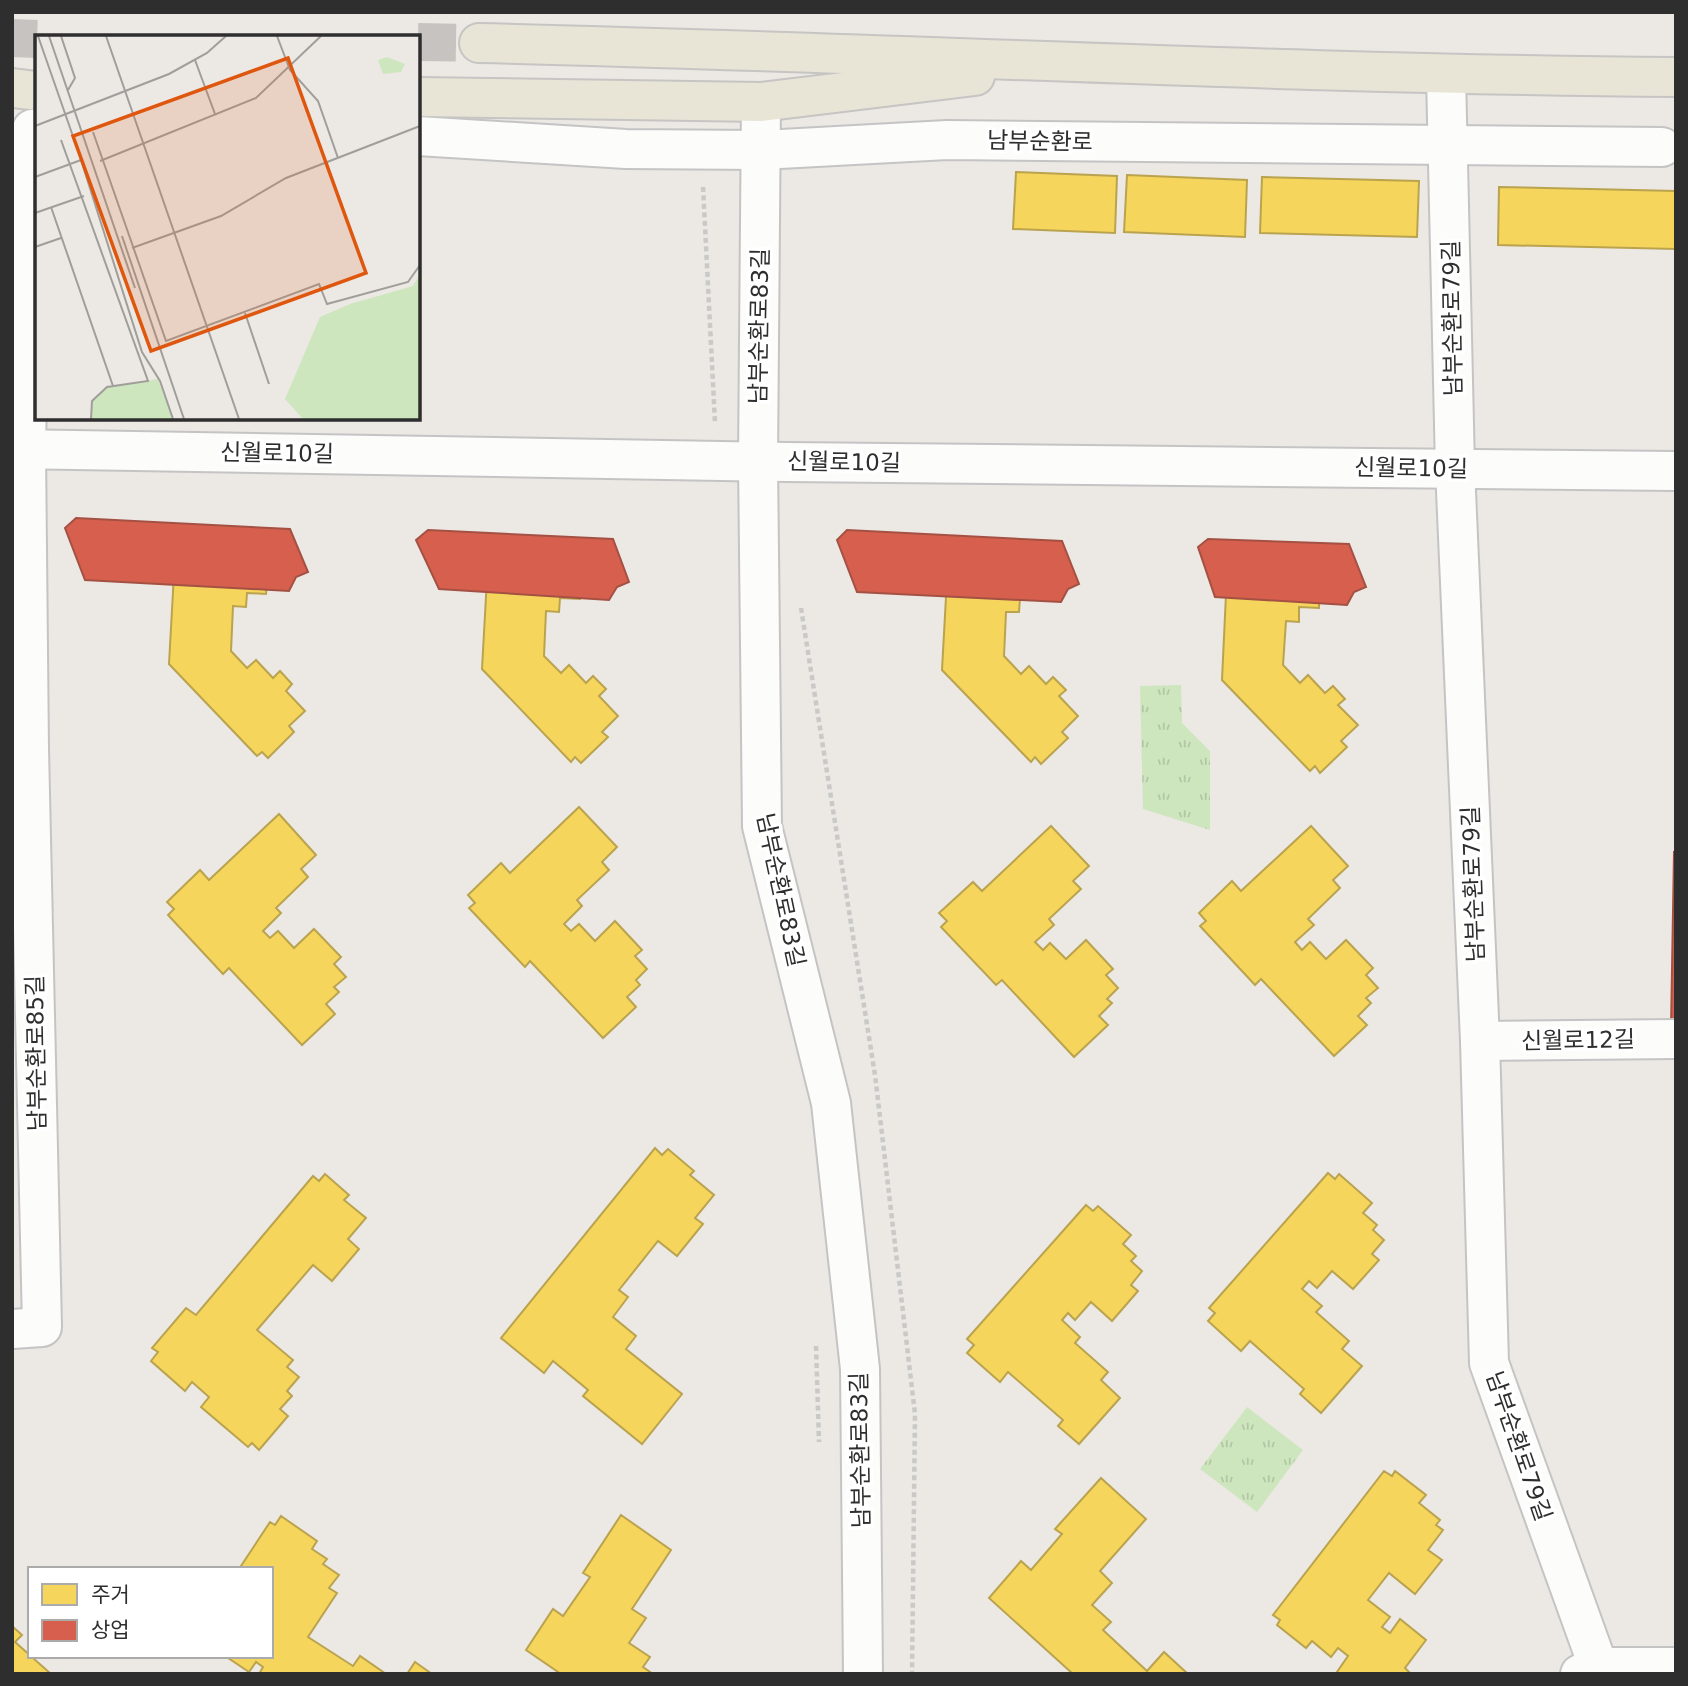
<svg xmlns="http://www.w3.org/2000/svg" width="1688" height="1686" font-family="'DejaVu Sans','Noto Sans KR',sans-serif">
	<defs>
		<pattern id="grass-tufts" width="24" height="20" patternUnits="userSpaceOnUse" patternTransform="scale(1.75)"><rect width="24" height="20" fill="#cee6be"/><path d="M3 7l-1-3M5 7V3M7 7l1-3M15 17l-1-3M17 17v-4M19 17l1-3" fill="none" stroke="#b1c6a4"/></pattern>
	</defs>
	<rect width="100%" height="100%" fill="#ece8e4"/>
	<g fill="url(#grass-tufts)">
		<path d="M 1181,685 L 1182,723 L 1210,751 L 1210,830 L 1143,809 L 1140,686 Z"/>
		<path d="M 1247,1407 L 1303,1450 L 1257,1512 L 1200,1469 Z"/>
	</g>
	<g fill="#f6d55c" stroke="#baa34e" stroke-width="2">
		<path d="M 1016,172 L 1117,176 L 1115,233 L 1013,229 Z"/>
		<path d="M 1127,175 L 1247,180 L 1245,237 L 1124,232 Z"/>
		<path d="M 1262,177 L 1419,181 L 1417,237 L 1260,233 Z"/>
		<path d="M 1499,187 L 1676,191 L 1676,249 L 1498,245 Z"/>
		<path d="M 176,537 L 234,540 L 231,579 L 267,581 L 266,594 L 247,593 L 246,607 L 233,606 L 231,651 L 247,668 L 256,660 L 273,678 L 280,671 L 292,684 L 286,691 L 305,711 L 289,726 L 294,732 L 268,758 L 262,752 L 257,756 L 169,664 Z"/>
		<path d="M 489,542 L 547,545 L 545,584 L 580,586 L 580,599 L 560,598 L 559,612 L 546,611 L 544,656 L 561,673 L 569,665 L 586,683 L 593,676 L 606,689 L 599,696 L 618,716 L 602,732 L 608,737 L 581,763 L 575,757 L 571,762 L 482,669 Z"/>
		<path d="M 949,542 L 1007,545 L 1005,584 L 1040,586 L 1040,599 L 1020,598 L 1019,612 L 1006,612 L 1004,656 L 1021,674 L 1029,666 L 1046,684 L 1053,677 L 1066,690 L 1059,696 L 1078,716 L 1062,732 L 1068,738 L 1041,764 L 1035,757 L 1031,762 L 942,670 Z"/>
		<path d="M 1228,551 L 1287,554 L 1284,593 L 1319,595 L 1319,608 L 1299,607 L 1299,622 L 1286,621 L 1283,665 L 1300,683 L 1308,675 L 1325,693 L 1333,686 L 1345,699 L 1338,705 L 1358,725 L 1341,741 L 1347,747 L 1320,773 L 1315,766 L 1310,771 L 1222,680 Z"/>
		<path d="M 579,807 L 617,847 L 602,862 L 609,870 L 577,900 L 582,906 L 564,924 L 571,931 L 579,924 L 595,941 L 615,921 L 642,950 L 635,956 L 647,969 L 636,980 L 640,985 L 627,997 L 636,1007 L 603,1038 L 530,961 L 525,967 L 469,908 L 475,903 L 468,895 L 501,863 L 510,873 Z"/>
		<path d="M 279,814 L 316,855 L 301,869 L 308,877 L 276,908 L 281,913 L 263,931 L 270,938 L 278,931 L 294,948 L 314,929 L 341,957 L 334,964 L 346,977 L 334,987 L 339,992 L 326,1004 L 335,1014 L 302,1045 L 229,968 L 223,974 L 168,915 L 174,909 L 167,902 L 200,870 L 209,880 Z"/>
		<path d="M 1051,826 L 1089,866 L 1073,881 L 1081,889 L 1049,919 L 1054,925 L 1035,942 L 1043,950 L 1050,943 L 1066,959 L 1086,940 L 1113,969 L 1106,975 L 1118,988 L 1107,999 L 1112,1003 L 1099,1016 L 1108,1025 L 1074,1057 L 1002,980 L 996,985 L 941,927 L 947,921 L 939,913 L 973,882 L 982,891 Z"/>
		<path d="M 1311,826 L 1348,866 L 1333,880 L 1340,888 L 1308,919 L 1314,925 L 1295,942 L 1302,950 L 1310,942 L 1326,959 L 1346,940 L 1373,968 L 1366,975 L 1378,988 L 1366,998 L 1371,1003 L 1358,1016 L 1367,1025 L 1334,1056 L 1261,979 L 1255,985 L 1200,926 L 1206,921 L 1199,913 L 1232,881 L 1241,891 Z"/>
		<path d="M 655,1148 L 662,1155 L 668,1149 L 694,1171 L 690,1175 L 714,1195 L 695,1218 L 703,1224 L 677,1256 L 658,1241 L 619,1290 L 628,1297 L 613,1317 L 636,1336 L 626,1349 L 682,1394 L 642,1444 L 583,1396 L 588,1390 L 553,1361 L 544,1373 L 501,1338 Z"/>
		<path d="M 1328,1173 L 1335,1179 L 1339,1174 L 1372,1203 L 1363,1213 L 1377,1225 L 1373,1230 L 1384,1240 L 1372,1254 L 1379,1260 L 1353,1289 L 1332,1271 L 1317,1288 L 1309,1281 L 1302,1289 L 1322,1306 L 1316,1312 L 1349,1341 L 1342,1349 L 1362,1366 L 1321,1413 L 1300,1394 L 1304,1389 L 1250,1341 L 1241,1351 L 1208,1321 L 1215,1313 L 1209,1308 Z"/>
		<path d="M 325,1174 L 349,1195 L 344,1200 L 366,1218 L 348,1239 L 359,1249 L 332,1281 L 313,1265 L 257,1330 L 293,1360 L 287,1367 L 299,1377 L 287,1391 L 292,1396 L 280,1409 L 288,1416 L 259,1450 L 252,1443 L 248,1447 L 201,1407 L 209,1397 L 192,1382 L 185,1391 L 151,1361 L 158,1352 L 152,1348 L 186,1308 L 196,1315 L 313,1176 L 319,1181 Z"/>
		<path d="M 1086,1205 L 1093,1211 L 1098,1206 L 1131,1235 L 1123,1244 L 1136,1256 L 1131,1261 L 1142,1271 L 1131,1285 L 1138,1291 L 1112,1321 L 1091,1302 L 1075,1320 L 1068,1313 L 1062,1320 L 1080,1337 L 1075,1343 L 1108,1372 L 1101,1380 L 1120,1398 L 1079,1444 L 1058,1426 L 1063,1420 L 1008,1372 L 1000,1382 L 967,1353 L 974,1345 L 967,1339 Z"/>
		<path d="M 1384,1471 L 1392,1476 L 1395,1471 L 1426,1495 L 1419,1503 L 1440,1520 L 1436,1525 L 1443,1530 L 1428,1550 L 1442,1560 L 1415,1594 L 1389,1573 L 1368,1600 L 1390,1617 L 1382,1627 L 1390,1633 L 1400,1619 L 1426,1640 L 1405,1668 L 1411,1674 L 1339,1674 L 1337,1672 L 1348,1656 L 1338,1648 L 1331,1657 L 1312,1641 L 1306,1648 L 1277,1625 L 1280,1620 L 1273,1615 Z"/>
		<path d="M 1101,1478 L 1146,1519 L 1100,1571 L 1112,1583 L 1092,1605 L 1111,1622 L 1103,1630 L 1147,1671 L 1164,1652 L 1188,1674 L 1073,1674 L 989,1598 L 1021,1561 L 1031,1570 L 1062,1534 L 1055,1529 Z"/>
		<path d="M 621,1515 L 671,1550 L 632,1609 L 646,1618 L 629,1643 L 650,1657 L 643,1667 L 653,1674 L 561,1674 L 526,1650 L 553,1609 L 563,1616 L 590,1577 L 583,1573 Z"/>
		<path d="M 281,1516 L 317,1541 L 312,1549 L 327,1559 L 323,1564 L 339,1575 L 329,1588 L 337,1593 L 308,1637 L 353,1666 L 360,1656 L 386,1674 L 259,1674 L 263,1667 L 256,1662 L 249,1672 L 225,1656 L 271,1656 L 271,1569 L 239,1569 L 270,1522 L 275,1525 Z"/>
		<path d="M 12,1626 L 22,1635 L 15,1642 L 51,1674 L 12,1674 Z"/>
		<path d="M 415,1662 L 432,1674 L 407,1674 Z"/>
	</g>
	<g fill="#d6604d" stroke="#a45144" stroke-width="2">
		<path d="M 76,518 L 290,529 L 308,572 L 296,577 L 289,591 L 85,580 L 65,528 Z"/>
		<path d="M 428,530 L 613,539 L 629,582 L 617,587 L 609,600 L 439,589 L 416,540 Z"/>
		<path d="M 847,530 L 1062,541 L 1079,584 L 1068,589 L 1061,602 L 857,592 L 837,540 Z"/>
		<path d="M 1208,539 L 1349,544 L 1366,587 L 1354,592 L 1347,605 L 1215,597 L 1198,547 Z"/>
		<path d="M 1674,852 L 1676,852 L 1676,1029 L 1671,1029 Z"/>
	</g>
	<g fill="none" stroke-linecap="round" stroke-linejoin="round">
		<g stroke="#c6c3c0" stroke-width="38" stroke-dasharray="38 19" stroke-linecap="butt">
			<path d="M 12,38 L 37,39"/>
			<path d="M 418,42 L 479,43"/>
		</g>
		<defs>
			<g id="minor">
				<path d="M 1446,75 L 1455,468 L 1480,1041 L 1489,1363 L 1601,1674"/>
				<path d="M 761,102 L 758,461 L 762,826 L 831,1103 L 860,1369 L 863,1674"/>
				<path d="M 418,136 L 626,149 L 761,150 L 947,140 L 1662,147"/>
				<path d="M 12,449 L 786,462 L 1676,471"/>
				<path d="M 1480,1041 L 1676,1039"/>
				<path d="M 12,1329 L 42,1327 L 29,749 L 26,449 L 32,129 L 37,129"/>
				<path d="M 1580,1674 L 1597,1667 L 1676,1667"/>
			</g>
			<g id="primary">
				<path d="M 479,43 C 878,52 1277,74 1676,77"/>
				<path d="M 12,88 L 37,91"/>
				<path d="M 418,97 L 761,102 L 975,76"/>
			</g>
		</defs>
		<use href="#minor" stroke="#c5c4c5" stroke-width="42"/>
		<use href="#primary" stroke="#c6c5c4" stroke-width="42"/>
		<g stroke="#c9c9c8" stroke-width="4.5" stroke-dasharray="5 3.5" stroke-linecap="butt">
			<path d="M 703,187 L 715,423"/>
			<path d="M 801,608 L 875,1075 L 915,1414 L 912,1674"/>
			<path d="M 816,1346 L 819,1442"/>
		</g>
		<use href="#minor" stroke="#fcfcfb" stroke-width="38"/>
		<use href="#primary" stroke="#e8e4d6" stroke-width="38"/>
	</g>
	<g text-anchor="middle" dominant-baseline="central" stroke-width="7" stroke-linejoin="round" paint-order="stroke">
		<g font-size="23" fill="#2e2e2e" stroke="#fff">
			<text transform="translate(1040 141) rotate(1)">남부순환로</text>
			<text transform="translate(1452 318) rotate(-91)">남부순환로79길</text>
			<text transform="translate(759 326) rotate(-89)">남부순환로83길</text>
			<text transform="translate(277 453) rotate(1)">신월로10길</text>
			<text transform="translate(844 462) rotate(1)">신월로10길</text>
			<text transform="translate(1411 468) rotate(1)">신월로10길</text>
			<text transform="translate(1473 884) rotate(-92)">남부순환로79길</text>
			<text transform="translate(781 890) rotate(78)">남부순환로83길</text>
			<text transform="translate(1578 1040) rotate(-1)">신월로12길</text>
			<text transform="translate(36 1053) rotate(-91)">남부순환로85길</text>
			<text transform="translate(1519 1446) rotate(71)">남부순환로79길</text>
			<text transform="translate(860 1450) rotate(-91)">남부순환로83길</text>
		</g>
	</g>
	<g transform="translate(35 35)">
		<rect width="385" height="385" fill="#ece8e4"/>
		<path d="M 352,22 L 370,29 L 366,37 L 348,39 L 343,25 ZM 123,344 L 138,384 L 56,384 L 57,366 L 72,352 Z" fill="#cee6be"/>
		<path d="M 385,239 L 385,384 L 268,384 L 250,364 L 285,282 L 315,269 L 378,251 Z" fill="#cee6be"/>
		<path fill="none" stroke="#a09e9b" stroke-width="2" d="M 3,1 L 48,130M 14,1 L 100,253M 26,1 L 40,43 L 33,55M 71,1 L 204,384M 242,1 L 255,35 L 283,66 L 303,123M 160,25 L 180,79M 0,91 L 134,39 L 172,18 L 191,1M 58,97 L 131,306 L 284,249 L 292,269 L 373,247 L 385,230M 26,105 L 113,346 L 72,352 L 57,366 L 56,384M 46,125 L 107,317 L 125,346 L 138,384M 65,126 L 221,63 L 286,1M 0,142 L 46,125M 16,172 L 78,351M 0,178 L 49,161M 87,201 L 149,384M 0,212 L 26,203M 97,213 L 186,181 L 251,143 L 385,91M 210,278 L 234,349"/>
		<path fill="#df570e" fill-opacity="0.15" stroke="#df570e" stroke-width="3.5" d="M 253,23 L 331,238 L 116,316 L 38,101 Z"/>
		<rect width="385" height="385" fill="none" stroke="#2e2e2e" stroke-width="3.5"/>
	</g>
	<rect width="1688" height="1686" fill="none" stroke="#2e2e2e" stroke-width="28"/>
	<rect x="28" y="1567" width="245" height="91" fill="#ffffff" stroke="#ababab" stroke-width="2"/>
	<rect x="42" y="1584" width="35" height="21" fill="#f6d55c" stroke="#ababab" stroke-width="2"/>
	<text x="91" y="1602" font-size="21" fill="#2e2e2e">주거</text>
	<rect x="42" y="1620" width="35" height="21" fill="#d6604d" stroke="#ababab" stroke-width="2"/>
	<text x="91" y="1637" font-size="21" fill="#2e2e2e">상업</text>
</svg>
